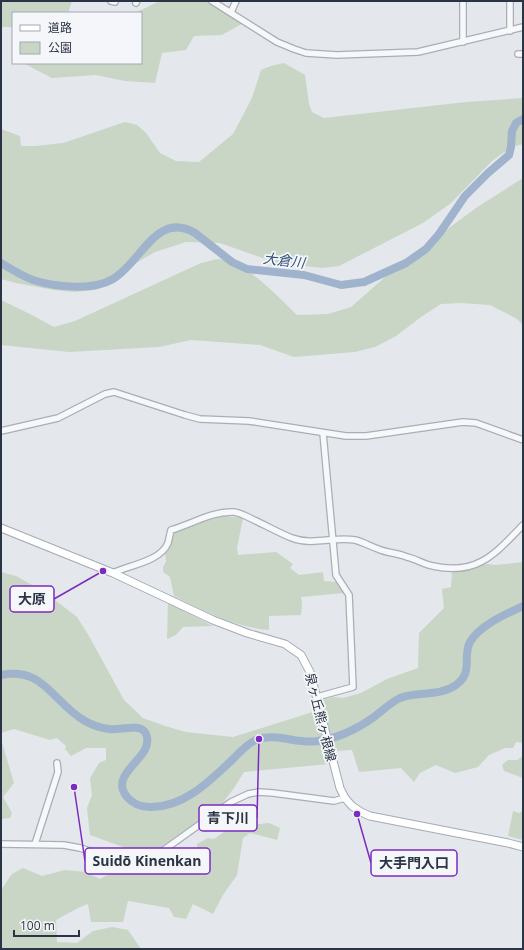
<svg xmlns="http://www.w3.org/2000/svg" width="524" height="950" font-family="'Open Sans','Noto Sans JP',sans-serif">
	<rect width="100%" height="100%" fill="#e4e7ec"/>
	<g fill="#c9d6c5">
		<path d="M 1,1 L 72,1 L 68,13 L 13,13 L 13,27 L 1,27 Z"/>
		<path d="M 160,1 L 208,1 L 243,23 L 222,35 L 194,36 L 186,50 L 162,53 L 155,83 L 125,81 L 96,75 L 52,78 L 25,64 L 26,63 L 141,63 L 141,13 L 135,13 Z"/>
		<path d="M 284,63 L 305,75 L 309,104 L 312,112 L 324,118 L 466,102 L 523,98 L 523,144 L 512,147 L 493,160 L 451,203 L 423,223 L 339,266 L 322,268 L 277,263 L 220,243 L 186,242 L 155,252 L 131,266 L 115,279 L 95,290 L 74,292 L 54,290 L 16,283 L 1,279 L 1,129 L 20,136 L 21,146 L 36,146 L 63,143 L 125,122 L 137,125 L 146,133 L 160,153 L 176,161 L 199,162 L 233,134 L 252,98 L 261,70 L 271,66 Z"/>
		<path d="M 523,178 L 523,325 L 517,319 L 490,305 L 461,303 L 441,304 L 421,317 L 396,336 L 375,347 L 355,352 L 294,357 L 260,345 L 191,340 L 159,347 L 69,352 L 1,345 L 1,300 L 30,314 L 54,327 L 75,321 L 201,263 C 207,262 214,259 219,259 C 247,262 278,297 297,315 L 328,314 L 351,307 L 399,265 L 442,233 L 476,208 Z"/>
		<path d="M 225,516 L 243,518 L 237,548 L 238,555 L 276,552 L 293,564 L 290,568 L 299,575 L 323,572 L 324,581 L 336,582 L 344,593 L 301,597 L 302,605 L 301,615 L 269,616 L 269,630 C 234,627 204,611 174,596 L 170,577 L 163,572 L 163,567 L 166,562 L 165,551 L 173,533 L 187,528 L 198,523 Z"/>
		<path d="M 523,562 L 523,743 L 516,742 L 513,748 L 505,748 L 489,755 L 478,767 L 455,773 L 436,765 L 420,773 L 414,782 L 401,768 L 359,772 L 352,750 L 335,751 L 322,700 L 334,697 L 343,698 L 361,693 L 387,679 L 418,668 L 419,633 L 444,608 L 442,589 L 451,587 L 452,571 L 487,564 L 496,565 Z"/>
		<path d="M 1,572 L 16,576 L 43,591 L 77,617 L 89,636 L 124,700 L 143,718 L 165,726 L 186,732 L 233,737 L 316,711 L 329,764 L 244,772 L 234,788 L 222,804 L 148,856 L 90,835 L 87,808 L 92,795 L 90,778 L 99,763 L 106,760 L 106,748 L 86,748 L 71,756 L 65,749 L 66,746 L 57,738 L 50,740 L 14,729 L 1,733 Z"/>
		<path d="M 168,603 L 213,626 L 183,627 L 176,635 L 167,639 Z"/>
		<path d="M 1,739 L 14,783 L 3,797 L 12,813 L 10,818 L 1,819 Z"/>
		<path d="M 523,756 L 523,778 L 504,771 L 502,765 L 508,760 L 517,760 Z"/>
		<path d="M 513,811 L 519,813 L 523,811 L 523,840 L 508,836 Z"/>
		<path d="M 247,822 L 260,824 L 269,823 L 280,828 L 277,840 L 250,833 L 243,838 L 237,875 L 223,895 L 213,914 L 193,904 L 186,919 L 174,917 L 169,908 L 128,901 L 123,922 L 91,922 L 88,904 L 80,907 L 56,920 L 57,942 L 77,943 L 93,931 L 112,927 L 128,930 L 141,949 L 1,949 L 1,890 L 12,874 L 23,868 L 42,876 L 65,870 L 85,872 L 100,879 L 110,873 L 114,864 L 143,867 L 154,863 L 166,865 L 185,864 L 198,853 L 197,844 L 208,838 L 214,839 L 235,824 Z"/>
	</g>
	<g fill="none" stroke-linecap="round" stroke-linejoin="round">
		<g stroke="#9fb4cc" stroke-width="8">
			<path d="M 1,263 C 11,269 22,276 33,280 C 55,287 93,291 113,279 C 141,263 156,210 195,233 L 232,262 L 247,269 L 304,275 L 341,285 L 364,282 L 406,263 L 426,249 L 439,234 L 465,196 L 488,173 L 509,155 L 511,147 L 512,131 L 516,123 L 523,119"/>
			<path d="M 1,675 C 44,666 53,703 85,721 C 92,725 101,728 109,729 C 119,731 141,722 146,734 C 156,758 107,772 127,797 C 133,804 141,807 150,807 C 183,808 210,781 232,760 C 239,753 246,745 254,741 C 275,731 297,745 318,741 C 339,738 356,730 374,717 C 382,711 390,703 400,698 C 418,691 439,697 456,685 C 474,672 462,657 470,642 C 480,625 506,614 523,606"/>
		</g>
		<defs>
			<g id="minor">
				<path d="M 111,1 L 115,2"/>
				<path d="M 212,1 L 277,42 L 294,49 L 306,53 L 337,55 L 418,52 L 523,27"/>
				<path d="M 510,1 L 510,31"/>
				<path d="M 136,3 L 137,1"/>
				<path d="M 231,12 L 236,1"/>
				<path d="M 463,42 L 463,1"/>
				<path d="M 518,54 L 523,54"/>
				<path d="M 1,431 L 58,418 L 105,394 L 114,392 L 185,415 L 200,419 L 249,421 L 346,436 L 366,436 L 463,422 L 476,423 L 523,440"/>
				<path d="M 113,573 C 129,565 160,562 168,543 C 169,539 170,534 171,530 C 192,524 212,511 234,512 C 241,513 248,517 254,520 C 267,526 279,533 292,538 C 313,546 335,536 355,540 C 363,542 370,546 378,549 C 387,553 398,553 407,557 C 416,559 423,564 433,566 C 477,576 495,554 523,525"/>
				<path d="M 317,697 L 353,687 L 349,595 L 336,575 L 323,433"/>
				<path d="M 1,844 L 64,845 L 80,848 L 130,863 L 144,861 L 151,858 L 168,847 L 231,802 L 248,794 L 259,792 L 273,793 L 334,801 L 345,798"/>
				<path d="M 35,844 L 58,772 L 57,763"/>
			</g>
			<path id="major" d="M 1,528 L 113,573 L 213,620 L 247,633 L 285,644 L 301,655 L 310,672 L 340,788 L 345,798 L 352,806 L 361,812 L 370,816 L 508,843 L 523,847"/>
		</defs>
		<use href="#minor" stroke="#a9aeb7" stroke-width="8"/>
		<use href="#major" stroke="#a3abb8" stroke-width="9"/>
		<use href="#minor" stroke="#f7f8fa" stroke-width="5.5"/>
		<use href="#major" stroke="#fff" stroke-width="7"/>
	</g>
	<g text-anchor="middle" dominant-baseline="central" stroke-width="3.5" stroke-linejoin="round" paint-order="stroke">
		<g font-size="13" fill="#2b3445" stroke="#f4f6f9">
			<text transform="translate(321 717) rotate(76)">泉ヶ丘熊ヶ根線</text>
		</g>
		<g font-size="14" font-style="italic" fill="#34527a" stroke="#f4f6f9">
			<text transform="translate(284 260) rotate(7)">大倉川</text>
		</g>
	</g>
	<path fill="none" stroke="#7b2cbf" stroke-width="1.5" d="M103 571L54 599M259 739L257 818M74 787L85 861M357 814L371 863"/>
	<g fill="#7b2cbf" stroke="#f4f6f9" stroke-width="1.5">
		<circle cx="103" cy="571" r="4"/>
		<circle cx="259" cy="739" r="4"/>
		<circle cx="74" cy="787" r="4"/>
		<circle cx="357" cy="814" r="4"/>
	</g>
	<g fill="#f4f6f9" stroke="#7b2cbf" stroke-width="1.5">
		<rect x="10" y="586" width="44" height="26" rx="4"/>
		<rect x="199" y="805" width="58" height="26" rx="4"/>
		<rect x="85" y="848" width="125" height="26" rx="4"/>
		<rect x="371" y="850" width="86" height="26" rx="4"/>
	</g>
	<g font-size="14" text-anchor="middle" font-weight="bold" fill="#2b3445">
		<text x="32" y="604">大原</text>
		<text x="228" y="823">青下川</text>
		<text x="147" y="866">Suidō Kinenkan</text>
		<text x="414" y="868">大手門入口</text>
	</g>
	<rect width="524" height="950" fill="none" stroke="#2b3445" stroke-width="4"/>
	<rect x="12" y="12" width="130" height="52" fill="#f4f6f9" stroke="#a4a8b1"/>
	<rect x="20" y="25" width="20" height="6" fill="#ffffff" stroke="#a4a8b1"/>
	<text x="48" y="32" font-size="12" fill="#2b3445">道路</text>
	<rect x="20" y="42" width="20" height="12" fill="#c9d6c5" stroke="#a4a8b1"/>
	<text x="48" y="52" font-size="12" fill="#2b3445">公園</text>
	<path d="M14 930v6h65v-6" fill="none" stroke="#2b3445" stroke-width="2"/>
	<text x="20" y="930" font-size="12" fill="#2b3445" stroke="#f4f6f9" stroke-width="3" paint-order="stroke">100 m</text>
</svg>
